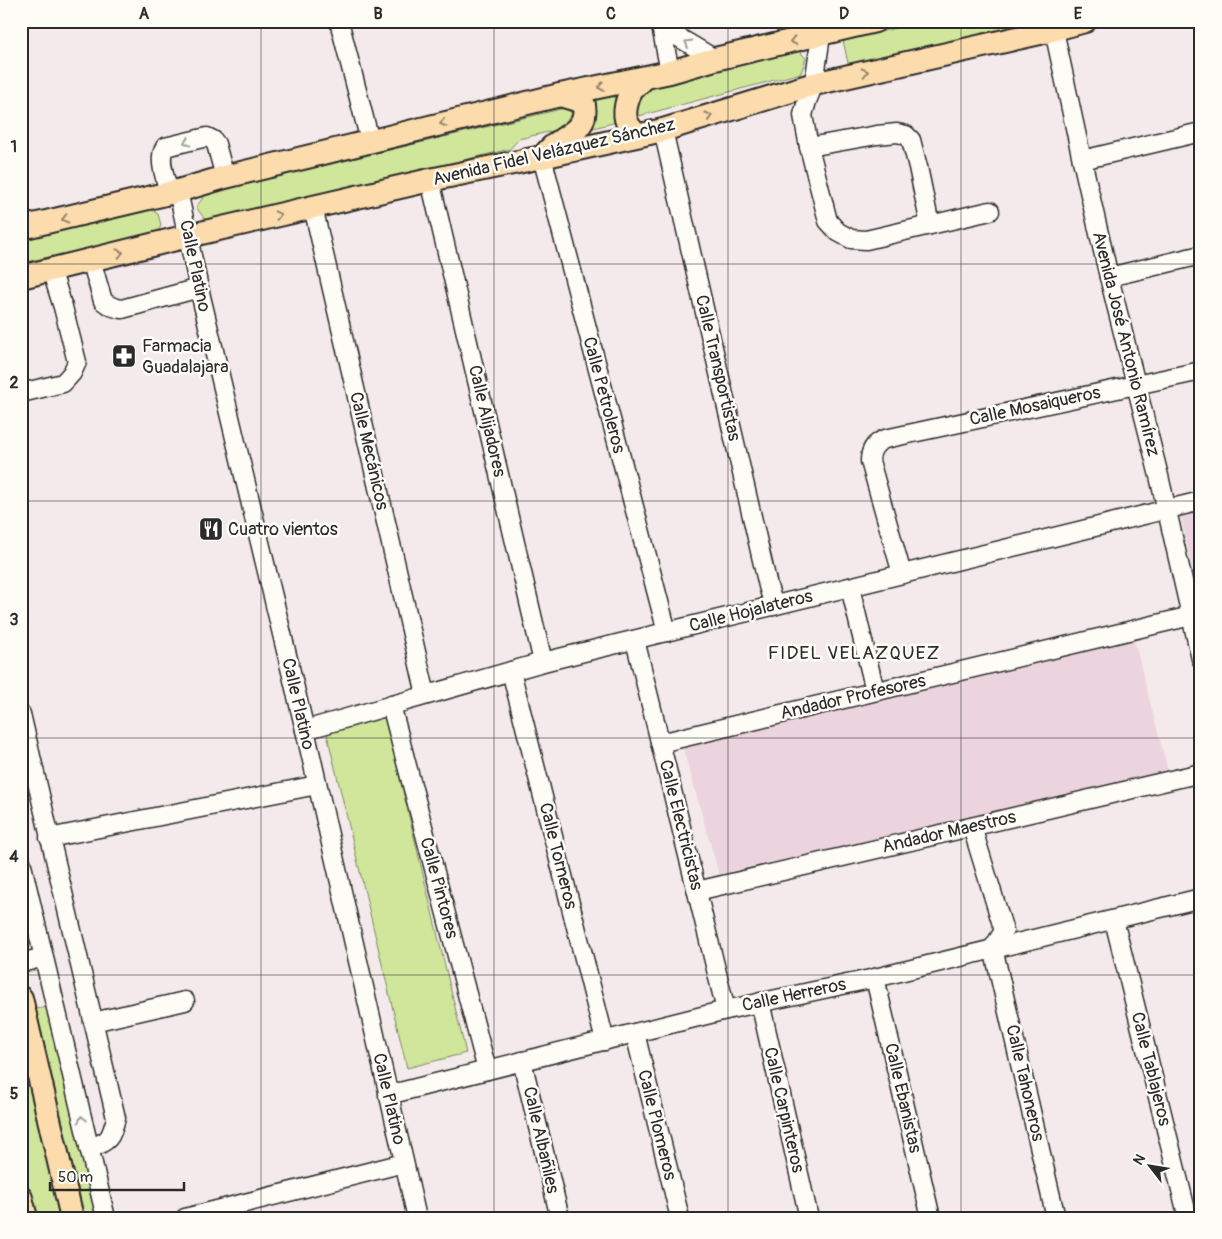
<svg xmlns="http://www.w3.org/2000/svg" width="1222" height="1239" font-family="Pangolin,sans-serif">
	<rect width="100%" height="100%" fill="#f5eaeb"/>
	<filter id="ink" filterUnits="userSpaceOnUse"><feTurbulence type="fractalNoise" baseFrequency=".02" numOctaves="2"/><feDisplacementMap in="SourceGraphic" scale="10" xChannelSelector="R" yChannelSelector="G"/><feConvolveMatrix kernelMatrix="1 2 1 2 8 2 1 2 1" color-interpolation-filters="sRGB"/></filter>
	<g filter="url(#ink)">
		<g fill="#ebd4dd">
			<path d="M 1201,512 L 1201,609 L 1181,517 Z"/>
			<path d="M 1134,640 L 1169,775 L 719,874 L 682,745 L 999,673 Z"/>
		</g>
		<g fill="#cfe69b" stroke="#7d8863">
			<path d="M 928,21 L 1042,21 L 849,68 L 843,40 Z"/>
			<path d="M 796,48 L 806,58 L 801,73 L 590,129 L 590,100 Z"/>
			<path d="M 565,108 L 577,117 L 573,126 L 519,139 L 510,149 L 206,221 L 196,207 L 206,194 Z"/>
			<path d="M 146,207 L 158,214 L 161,225 L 158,233 L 21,263 L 21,235 Z"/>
			<path d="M 385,716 L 466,1053 L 407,1068 L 326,730 Z"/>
			<path d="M 47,1007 L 96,1218 L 85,1218 L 36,1009 Z"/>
			<path d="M 21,1038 L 64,1218 L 36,1218 L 21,1156 Z"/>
		</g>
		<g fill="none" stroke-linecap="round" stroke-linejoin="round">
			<defs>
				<g id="minor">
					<path d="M 339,21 L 370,141"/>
					<path d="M 660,21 L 670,72"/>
					<path d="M 818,21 L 821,35 L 814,84 L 807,101 L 803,115 L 809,147 L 828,221 L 838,232 L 851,239 L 866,240 L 990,211"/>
					<path d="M 1052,21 L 1082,160 L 1109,277 L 1159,476 L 1201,659"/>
					<path d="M 661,27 L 715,59"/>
					<path d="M 663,130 L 768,586 L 774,606"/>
					<path d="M 809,147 L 877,135 L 897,133 L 906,135 L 911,140 L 918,167 L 930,225"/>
					<path d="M 542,157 L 667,632"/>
					<path d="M 1082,160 L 1201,132"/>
					<path d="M 430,180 L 543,662"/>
					<path d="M 178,191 L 199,288 L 305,730 L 417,1218"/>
					<path d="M 169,193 C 166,179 157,159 165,147 L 207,137 L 213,140 L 216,144 L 225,177"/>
					<path d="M 313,207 L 426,695"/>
					<path d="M 91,260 L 103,301 C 109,306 114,308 122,309 L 199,288"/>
					<path d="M 1109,277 L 1201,255"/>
					<path d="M 21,393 L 63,383 L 72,373 L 77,362 L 63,307 L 51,269"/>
					<path d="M 902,574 L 870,461 C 870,450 875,443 885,439 L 1201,371"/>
					<path d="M 850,587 L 875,691"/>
					<path d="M 635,640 L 726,1010"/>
					<path d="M 511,671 L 605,1041"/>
					<path d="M 391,705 L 487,1070"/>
					<path d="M 21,714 L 116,1118 C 110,1140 110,1140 89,1149"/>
					<path d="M 305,730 L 543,662 L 1201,501"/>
					<path d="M 660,743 L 1191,616"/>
					<path d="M 972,827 L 1004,931 L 993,948 L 1056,1218"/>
					<path d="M 49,838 L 317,785"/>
					<path d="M 21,861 L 106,1218"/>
					<path d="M 697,891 L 1201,773"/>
					<path d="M 1114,920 L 1188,1218"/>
					<path d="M 21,963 L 44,957"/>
					<path d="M 875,978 L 931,1218"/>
					<path d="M 760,1002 L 809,1218"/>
					<path d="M 93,1022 L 185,1001"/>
					<path d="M 635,1033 L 680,1218"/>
					<path d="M 522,1061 L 560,1218"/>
					<path d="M 388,1095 L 726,1010 L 875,978 L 1201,898"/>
					<path d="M 185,1218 L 404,1163"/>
				</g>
				<g id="major">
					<path d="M 638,135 C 634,132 629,127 627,122 C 623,113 627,98 632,90 C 636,86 641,82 644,78"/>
					<path d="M 546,153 C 560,135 589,133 584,105 L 577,100 L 560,95"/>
					<path d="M 21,228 L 178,191 L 225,177 L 560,95 L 670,72 L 715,59 L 875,21"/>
					<path d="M 21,277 L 188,236 L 430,180 L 542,157 L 663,130 L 814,84 L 1040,33 L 1085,21"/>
					<path d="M 21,998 L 72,1218"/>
					<path d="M 21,1198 L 26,1218"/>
				</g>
			</defs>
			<use href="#minor" stroke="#2b2b2b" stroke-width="21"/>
			<use href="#major" stroke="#2b2b2b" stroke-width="26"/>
			<use href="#minor" stroke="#fdfcf7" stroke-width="18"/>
			<use href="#major" stroke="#fcdcac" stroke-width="22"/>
		</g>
		<defs><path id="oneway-chevron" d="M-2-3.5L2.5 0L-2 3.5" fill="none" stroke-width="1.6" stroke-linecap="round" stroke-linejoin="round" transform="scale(1.25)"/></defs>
		<g stroke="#94846c">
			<use href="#oneway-chevron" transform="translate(793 41) rotate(167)"/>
			<use href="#oneway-chevron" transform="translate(865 72) rotate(-13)"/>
			<use href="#oneway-chevron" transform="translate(601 87) rotate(169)"/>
			<use href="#oneway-chevron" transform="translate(709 116) rotate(-17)"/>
			<use href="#oneway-chevron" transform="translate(443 123) rotate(166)"/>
			<use href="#oneway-chevron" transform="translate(278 215) rotate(-13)"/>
			<use href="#oneway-chevron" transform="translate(65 219) rotate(166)"/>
			<use href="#oneway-chevron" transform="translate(120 253) rotate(-14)"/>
		</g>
		<g stroke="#9e9e9b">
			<use href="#oneway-chevron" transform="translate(688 43) rotate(-149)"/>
			<use href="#oneway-chevron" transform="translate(187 142) rotate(167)"/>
			<use href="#oneway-chevron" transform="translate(82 1119) rotate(-103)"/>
		</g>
	</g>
	<path fill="none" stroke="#2b2b2b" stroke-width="1" stroke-opacity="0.55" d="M 261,21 L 261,1218M 494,21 L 494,1218M 728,21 L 728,1218M 961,21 L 961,1218M 21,264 L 1201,264M 21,501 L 1201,501M 21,738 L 1201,738M 21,975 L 1201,975"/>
	<defs>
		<symbol id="pharmacy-square" viewBox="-11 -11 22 22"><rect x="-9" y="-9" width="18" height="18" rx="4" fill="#2b2b2b" stroke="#fdfcf7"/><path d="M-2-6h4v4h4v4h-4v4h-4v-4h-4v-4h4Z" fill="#fff"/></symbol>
		<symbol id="restaurant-square" viewBox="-11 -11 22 22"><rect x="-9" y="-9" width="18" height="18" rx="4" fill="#2b2b2b" stroke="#fdfcf7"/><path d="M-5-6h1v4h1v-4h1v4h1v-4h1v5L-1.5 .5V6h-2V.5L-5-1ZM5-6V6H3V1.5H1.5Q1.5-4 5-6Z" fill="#fff"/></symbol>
	</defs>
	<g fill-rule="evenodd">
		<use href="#pharmacy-square" x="110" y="342" width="28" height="28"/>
		<use href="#restaurant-square" x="197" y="515" width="28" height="28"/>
	</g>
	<g text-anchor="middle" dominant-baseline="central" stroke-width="5" stroke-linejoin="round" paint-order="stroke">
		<g font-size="18" fill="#2b2b2b" stroke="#fdfcf7">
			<text transform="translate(554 152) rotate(-13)">Avenida Fidel Velázquez Sánchez</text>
			<text transform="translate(195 266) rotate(78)">Calle Platino</text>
			<text transform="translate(1126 344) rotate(76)">Avenida José Antonio Ramírez</text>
			<text transform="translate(718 368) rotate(77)">Calle Transportistas</text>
			<text transform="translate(604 395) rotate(75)">Calle Petroleros</text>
			<text transform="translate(1035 406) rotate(-12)">Calle Mosaiqueros</text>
			<text transform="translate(487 421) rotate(77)">Calle Alijadores</text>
			<text transform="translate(369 451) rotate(77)">Calle Mecánicos</text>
			<text transform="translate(751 611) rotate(-14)">Calle Hojalateros</text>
			<text transform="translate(853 697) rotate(-13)">Andador Profesores</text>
			<text transform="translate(298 704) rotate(77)">Calle Platino</text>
			<text transform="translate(681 825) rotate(76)">Calle Electricistas</text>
			<text transform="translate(949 832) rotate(-13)">Andador Maestros</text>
			<text transform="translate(558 856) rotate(76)">Calle Torneros</text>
			<text transform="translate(439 888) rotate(75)">Calle Pintores</text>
			<text transform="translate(794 995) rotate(-12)">Calle Herreros</text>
			<text transform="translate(1151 1069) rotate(76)">Calle Tablajeros</text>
			<text transform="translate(1025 1083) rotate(77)">Calle Tahoneros</text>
			<text transform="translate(903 1098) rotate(77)">Calle Ebanistas</text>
			<text transform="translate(389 1099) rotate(77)">Calle Platino</text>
			<text transform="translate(784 1110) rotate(77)">Calle Carpinteros</text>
			<text transform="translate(657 1125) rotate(76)">Calle Plomeros</text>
			<text transform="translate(541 1140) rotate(77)">Calle Albañiles</text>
		</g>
		<g font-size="18" fill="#2b2b2b" stroke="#fdfcf7" text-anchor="start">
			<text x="142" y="346">Farmacia<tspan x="142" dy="21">Guadalajara</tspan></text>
			<text x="228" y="529">Cuatro vientos</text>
		</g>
		<g font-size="19" letter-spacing="1" fill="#2b2b2b" stroke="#fdfcf7">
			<text x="854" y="653">FIDEL VELAZQUEZ</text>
		</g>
	</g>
	<rect width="1222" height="1239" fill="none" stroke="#fdfcf7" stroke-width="55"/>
	<g transform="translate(1150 1166) rotate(301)" stroke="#fdfcf7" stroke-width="4" paint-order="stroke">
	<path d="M0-4L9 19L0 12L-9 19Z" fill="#2b2b2b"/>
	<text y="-8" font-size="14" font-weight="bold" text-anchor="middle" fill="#2b2b2b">N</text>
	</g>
	<path d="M50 1182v8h134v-8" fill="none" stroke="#2b2b2b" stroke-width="2.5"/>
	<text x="58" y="1182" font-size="15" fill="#2b2b2b" stroke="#fdfcf7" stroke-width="4" paint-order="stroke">50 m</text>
	<rect x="28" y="28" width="1166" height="1184" fill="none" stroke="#2b2b2b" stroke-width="2"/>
	<g font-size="16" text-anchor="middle" font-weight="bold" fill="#2b2b2b">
		<text x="144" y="19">A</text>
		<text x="378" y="19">B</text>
		<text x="611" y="19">C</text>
		<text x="844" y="19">D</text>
		<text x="1078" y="19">E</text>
		<text x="14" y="152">1</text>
		<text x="14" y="388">2</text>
		<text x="14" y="625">3</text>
		<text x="14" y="862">4</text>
		<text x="14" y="1099">5</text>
	</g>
</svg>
